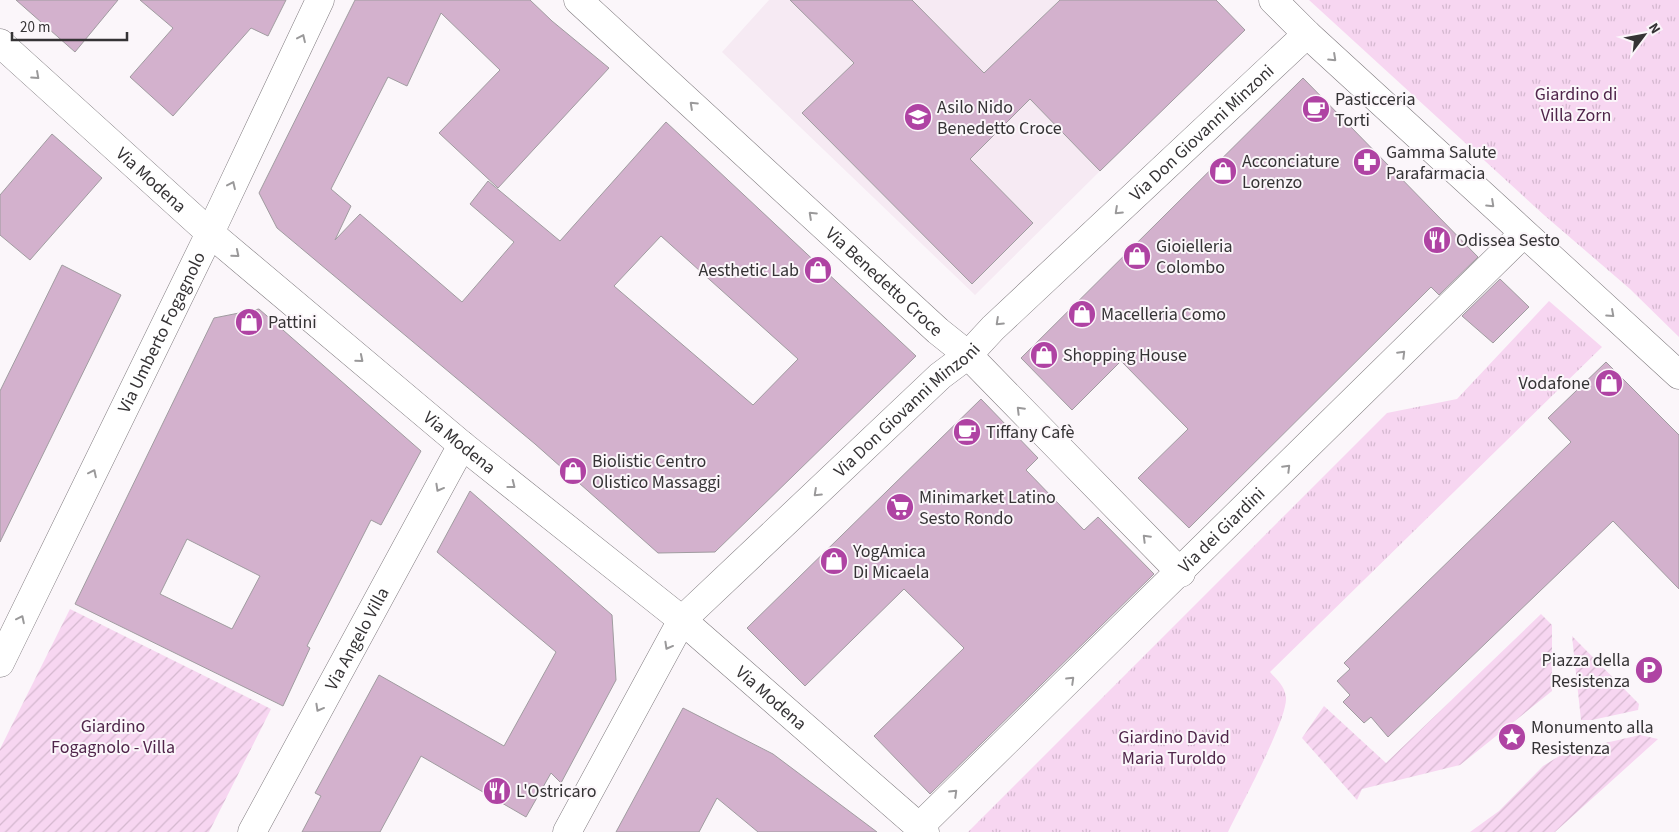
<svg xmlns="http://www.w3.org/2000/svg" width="1679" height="832" font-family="'Source Sans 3',sans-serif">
	<defs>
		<pattern id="park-tufts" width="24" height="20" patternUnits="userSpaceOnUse" patternTransform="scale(1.25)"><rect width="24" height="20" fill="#f7d6f1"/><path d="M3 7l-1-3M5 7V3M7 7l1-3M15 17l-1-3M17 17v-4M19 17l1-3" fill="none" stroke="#d4b8cf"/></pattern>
		<pattern id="garden-furrows" width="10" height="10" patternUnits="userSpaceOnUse" patternTransform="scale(1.25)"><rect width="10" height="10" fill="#f7d6f1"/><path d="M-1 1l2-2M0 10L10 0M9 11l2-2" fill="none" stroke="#d4b8cf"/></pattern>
	</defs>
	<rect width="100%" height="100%" fill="#fbf6fa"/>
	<path fill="#f6eaf3" d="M 769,0 L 1059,0 L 995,62 L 1100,171 L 975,295 L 722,52 Z"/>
	<g fill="url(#park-tufts)">
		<path d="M 1309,0 L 1679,0 L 1679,337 L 1630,289 L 1544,215 Z"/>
		<path d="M 1549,301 L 1602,347 L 1270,672 C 1278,681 1284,685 1286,697 C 1288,719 1240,807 1228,832 L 968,832 L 1387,413 L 1457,399 Z"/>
	</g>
	<g fill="url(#garden-furrows)">
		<path d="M 70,609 L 271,709 L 209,832 L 0,832 L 0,749 Z"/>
		<path d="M 1541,614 L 1552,625 L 1552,691 L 1460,765 L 1362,789 L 1357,800 L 1302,738 L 1324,706 L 1386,763 Z"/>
		<path d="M 1572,636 L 1639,704 L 1638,710 L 1592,720 L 1581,720 Z"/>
		<path d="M 1640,735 L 1658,739 L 1555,832 L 1470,832 L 1499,811 L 1543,766 L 1566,752 Z"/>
	</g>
	<g fill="#d3b1cd" stroke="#a09ca0" fill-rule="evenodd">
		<path d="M 16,0 L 118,0 L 75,52 Z"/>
		<path d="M 140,0 L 286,0 L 268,36 L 251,28 L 173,116 L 130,77 L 173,28 Z"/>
		<path d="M 355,0 L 530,0 L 552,21 L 609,68 L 498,188 L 439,133 L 500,70 L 441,13 L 407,86 L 388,77 L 331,189 L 351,206 L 335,240 L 360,214 L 462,302 L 514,242 L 470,204 L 488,181 L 560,241 L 666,122 L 916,356 L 715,552 L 658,553 L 535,444 L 277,228 L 259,193 ZM 661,236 L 798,359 L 753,405 L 614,286 Z"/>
		<path d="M 790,0 L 912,0 L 984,73 L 1060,0 L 1216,0 L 1245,30 L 1100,171 L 1030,99 L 970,159 L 1033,223 L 972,284 L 802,113 L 854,63 Z"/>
		<path d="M 1303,78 L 1478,257 L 1439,295 L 1431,287 L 1189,528 L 1138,478 L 1188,429 L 1121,361 L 1072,410 L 1021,358 Z"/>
		<path d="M 52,134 L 102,178 L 30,260 L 0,235 L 0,195 Z"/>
		<path d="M 62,265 L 121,295 L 0,542 L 0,391 Z"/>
		<path d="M 1500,279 L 1529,307 L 1493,343 L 1462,316 Z"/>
		<path d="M 259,309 L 421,451 L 381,525 L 371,520 L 307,646 L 310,648 L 283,706 L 75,604 L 214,318 ZM 187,539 L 260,576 L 232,629 L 160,594 Z"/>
		<path d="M 1606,362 L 1679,435 L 1679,589 L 1613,521 L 1388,737 L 1371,717 L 1364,723 L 1343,702 L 1350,695 L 1337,681 L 1350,669 L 1344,663 L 1571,442 L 1548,418 Z"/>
		<path d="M 981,399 L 1038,458 L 1026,470 L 1084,530 L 1098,517 L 1154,574 L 930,794 L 874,736 L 964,648 L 904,589 L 805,686 L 747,628 Z"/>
		<path d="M 470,491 L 612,615 L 616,680 L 561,783 L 551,773 L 526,817 L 421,756 L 380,832 L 302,832 L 321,796 L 315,793 L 379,675 L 504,746 L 556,652 L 437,552 Z"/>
		<path d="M 683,708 L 773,754 L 877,832 L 758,832 L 717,798 L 699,832 L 616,832 Z"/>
	</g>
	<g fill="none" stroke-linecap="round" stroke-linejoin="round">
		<defs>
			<g id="street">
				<path id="s1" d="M 578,0 L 938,331 L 968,355 L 1181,573"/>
				<path d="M 1273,0 L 1307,34 L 1679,375"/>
				<path id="s2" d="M 0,43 L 210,233 L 462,445 L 682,620 L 925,832"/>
				<path id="s3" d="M 0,663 L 210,233 L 320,0"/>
				<path id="s4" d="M 919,827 L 1523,234"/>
				<path id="s5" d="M 252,832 L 462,445"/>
				<path id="s6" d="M 567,832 L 682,620 L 940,376 L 968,355 L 993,328 L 1307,34"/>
			</g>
		</defs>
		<use href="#street" stroke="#7f7a7e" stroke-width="29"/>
		<use href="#street" stroke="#fff" stroke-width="28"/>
	</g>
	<defs><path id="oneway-chevron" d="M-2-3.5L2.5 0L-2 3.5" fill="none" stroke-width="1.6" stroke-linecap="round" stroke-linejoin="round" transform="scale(1.25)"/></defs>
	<g stroke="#9a999a">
		<use href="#oneway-chevron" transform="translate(302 38) rotate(-65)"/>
		<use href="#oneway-chevron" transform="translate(1333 58) rotate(43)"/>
		<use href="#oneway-chevron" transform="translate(36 76) rotate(42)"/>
		<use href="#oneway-chevron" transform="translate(693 105) rotate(-137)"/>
		<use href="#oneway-chevron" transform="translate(232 185) rotate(-65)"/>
		<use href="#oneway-chevron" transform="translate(1491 204) rotate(43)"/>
		<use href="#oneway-chevron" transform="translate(1118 211) rotate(137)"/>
		<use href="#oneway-chevron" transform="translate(812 215) rotate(-137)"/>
		<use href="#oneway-chevron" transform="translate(236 254) rotate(40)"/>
		<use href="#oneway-chevron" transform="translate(1611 314) rotate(42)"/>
		<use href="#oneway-chevron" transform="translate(999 322) rotate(137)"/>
		<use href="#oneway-chevron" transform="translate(1402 354) rotate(-45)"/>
		<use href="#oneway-chevron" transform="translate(360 359) rotate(40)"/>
		<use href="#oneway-chevron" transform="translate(1020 410) rotate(-135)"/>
		<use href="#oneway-chevron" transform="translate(1287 468) rotate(-45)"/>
		<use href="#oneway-chevron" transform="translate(93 473) rotate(-64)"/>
		<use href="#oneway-chevron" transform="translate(512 485) rotate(38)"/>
		<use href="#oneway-chevron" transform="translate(439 488) rotate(119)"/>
		<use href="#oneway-chevron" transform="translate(817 493) rotate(137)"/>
		<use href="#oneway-chevron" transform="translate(1146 538) rotate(-135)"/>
		<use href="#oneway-chevron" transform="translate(21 619) rotate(-64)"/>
		<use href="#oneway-chevron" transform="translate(668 646) rotate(119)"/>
		<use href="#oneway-chevron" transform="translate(1071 680) rotate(-44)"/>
		<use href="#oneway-chevron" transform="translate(319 708) rotate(119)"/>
		<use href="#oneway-chevron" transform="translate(954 793) rotate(-44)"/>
	</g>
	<defs>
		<symbol id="cafe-disc" viewBox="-11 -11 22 22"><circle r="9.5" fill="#af43a3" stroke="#fbf6fa"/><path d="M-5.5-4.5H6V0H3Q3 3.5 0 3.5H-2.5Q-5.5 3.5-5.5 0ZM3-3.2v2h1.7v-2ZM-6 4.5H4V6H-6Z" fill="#fff"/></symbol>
		<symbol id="school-disc" viewBox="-11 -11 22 22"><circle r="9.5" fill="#af43a3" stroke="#fbf6fa"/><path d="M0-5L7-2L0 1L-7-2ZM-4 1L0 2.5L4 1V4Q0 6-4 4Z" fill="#fff"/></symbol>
		<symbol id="pharmacy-disc" viewBox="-11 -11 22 22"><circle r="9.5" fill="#af43a3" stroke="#fbf6fa"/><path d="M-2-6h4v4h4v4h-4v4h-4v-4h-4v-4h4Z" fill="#fff"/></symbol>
		<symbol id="shop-disc" viewBox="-11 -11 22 22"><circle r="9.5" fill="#af43a3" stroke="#fbf6fa"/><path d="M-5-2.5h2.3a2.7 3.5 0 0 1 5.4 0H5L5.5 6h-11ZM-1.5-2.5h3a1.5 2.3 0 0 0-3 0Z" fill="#fff"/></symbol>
		<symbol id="restaurant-disc" viewBox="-11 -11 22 22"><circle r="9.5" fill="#af43a3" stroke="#fbf6fa"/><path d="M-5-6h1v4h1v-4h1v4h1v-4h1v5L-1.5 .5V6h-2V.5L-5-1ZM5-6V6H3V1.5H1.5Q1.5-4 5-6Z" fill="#fff"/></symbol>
		<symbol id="supermarket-disc" viewBox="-11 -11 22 22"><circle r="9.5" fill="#af43a3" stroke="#fbf6fa"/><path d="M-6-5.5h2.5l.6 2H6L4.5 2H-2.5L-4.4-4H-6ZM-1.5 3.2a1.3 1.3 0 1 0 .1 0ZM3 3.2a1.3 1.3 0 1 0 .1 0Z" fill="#fff"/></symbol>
		<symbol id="parking-disc" viewBox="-11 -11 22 22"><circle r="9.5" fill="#af43a3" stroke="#fbf6fa"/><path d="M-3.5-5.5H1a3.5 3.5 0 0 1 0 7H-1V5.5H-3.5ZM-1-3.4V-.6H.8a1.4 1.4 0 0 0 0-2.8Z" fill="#fff"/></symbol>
		<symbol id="sight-disc" viewBox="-11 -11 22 22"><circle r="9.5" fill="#af43a3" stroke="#fbf6fa"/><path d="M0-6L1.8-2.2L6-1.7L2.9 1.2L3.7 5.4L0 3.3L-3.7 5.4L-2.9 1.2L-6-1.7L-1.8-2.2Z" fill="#fff"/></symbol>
	</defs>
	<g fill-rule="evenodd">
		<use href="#cafe-disc" x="1300" y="93" width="32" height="32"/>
		<use href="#school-disc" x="902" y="101" width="32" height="32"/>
		<use href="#pharmacy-disc" x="1351" y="146" width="32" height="32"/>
		<use href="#shop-disc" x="1207" y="155" width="32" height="32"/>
		<use href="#restaurant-disc" x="1421" y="224" width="32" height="32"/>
		<use href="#shop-disc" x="1121" y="240" width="32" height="32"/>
		<use href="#shop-disc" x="802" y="254" width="32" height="32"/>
		<use href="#shop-disc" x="1066" y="298" width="32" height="32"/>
		<use href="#shop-disc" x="233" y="306" width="32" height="32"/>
		<use href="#shop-disc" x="1028" y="339" width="32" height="32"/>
		<use href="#shop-disc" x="1593" y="367" width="32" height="32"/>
		<use href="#cafe-disc" x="951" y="416" width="32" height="32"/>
		<use href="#shop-disc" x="557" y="455" width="32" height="32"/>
		<use href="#supermarket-disc" x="884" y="491" width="32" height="32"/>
		<use href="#shop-disc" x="818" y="545" width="32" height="32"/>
		<use href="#parking-disc" x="1633" y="654" width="32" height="32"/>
		<use href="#sight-disc" x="1496" y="721" width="32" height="32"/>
		<use href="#restaurant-disc" x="481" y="775" width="32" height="32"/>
	</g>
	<g text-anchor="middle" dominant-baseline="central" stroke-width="4" stroke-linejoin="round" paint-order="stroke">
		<g font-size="18" fill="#4f254a" stroke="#fbf6fa">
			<text x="1576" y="94">Giardino di<tspan x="1576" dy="21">Villa Zorn</tspan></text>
			<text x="113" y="726">Giardino<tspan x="113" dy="21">Fogagnolo - Villa</tspan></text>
			<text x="1174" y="737">Giardino David<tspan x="1174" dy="21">Maria Turoldo</tspan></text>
		</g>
		<g font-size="18" fill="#353335" stroke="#fbf6fa" text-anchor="start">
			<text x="1335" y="99">Pasticceria<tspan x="1335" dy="21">Torti</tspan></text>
			<text x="937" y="107">Asilo Nido<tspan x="937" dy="21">Benedetto Croce</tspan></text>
			<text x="1386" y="152">Gamma Salute<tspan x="1386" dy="21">Parafarmacia</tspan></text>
			<text x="1242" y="161">Acconciature<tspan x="1242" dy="21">Lorenzo</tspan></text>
			<text x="1456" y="240">Odissea Sesto</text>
			<text x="1156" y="246">Gioielleria<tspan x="1156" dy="21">Colombo</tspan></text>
			<text x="799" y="270" text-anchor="end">Aesthetic Lab</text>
			<text x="1101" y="314">Macelleria Como</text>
			<text x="268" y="322">Pattini</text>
			<text x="1063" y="355">Shopping House</text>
			<text x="1590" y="383" text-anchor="end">Vodafone</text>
			<text x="986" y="432">Tiffany Cafè</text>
			<text x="592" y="461">Biolistic Centro<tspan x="592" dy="21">Olistico Massaggi</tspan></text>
			<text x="919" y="497">Minimarket Latino<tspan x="919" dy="21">Sesto Rondo</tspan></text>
			<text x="853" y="551">YogAmica<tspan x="853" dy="21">Di Micaela</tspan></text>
			<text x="1630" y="660" text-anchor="end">Piazza della<tspan x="1630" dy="21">Resistenza</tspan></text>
			<text x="1531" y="727">Monumento alla<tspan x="1531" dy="21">Resistenza</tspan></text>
			<text x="516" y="791">L'Ostricaro</text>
		</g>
		<g font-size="18" fill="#353335" stroke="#fbf6fa">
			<text stroke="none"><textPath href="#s6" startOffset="954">Via Don Giovanni Minzoni</textPath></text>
			<text stroke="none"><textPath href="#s2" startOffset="204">Via Modena</textPath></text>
			<text stroke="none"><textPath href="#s1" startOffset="416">Via Benedetto Croce</textPath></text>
			<text stroke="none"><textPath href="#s3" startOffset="368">Via Umberto Fogagnolo</textPath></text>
			<text stroke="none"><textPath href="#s6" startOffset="549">Via Don Giovanni Minzoni</textPath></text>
			<text stroke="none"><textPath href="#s2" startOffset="609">Via Modena</textPath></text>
			<text stroke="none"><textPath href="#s4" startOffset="424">Via dei Giardini</textPath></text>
			<text stroke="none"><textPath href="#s5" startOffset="220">Via Angelo Villa</textPath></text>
			<text stroke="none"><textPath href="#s2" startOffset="1012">Via Modena</textPath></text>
		</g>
	</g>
	<g transform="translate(1644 35) rotate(58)" stroke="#fbf6fa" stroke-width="4" paint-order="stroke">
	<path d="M0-4L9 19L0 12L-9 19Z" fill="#353335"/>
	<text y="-8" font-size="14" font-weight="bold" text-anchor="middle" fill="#353335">N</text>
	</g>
	<path d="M12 32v8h115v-8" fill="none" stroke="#353335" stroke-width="2.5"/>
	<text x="20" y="32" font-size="15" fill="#353335" stroke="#fbf6fa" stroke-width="4" paint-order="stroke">20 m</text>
</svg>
